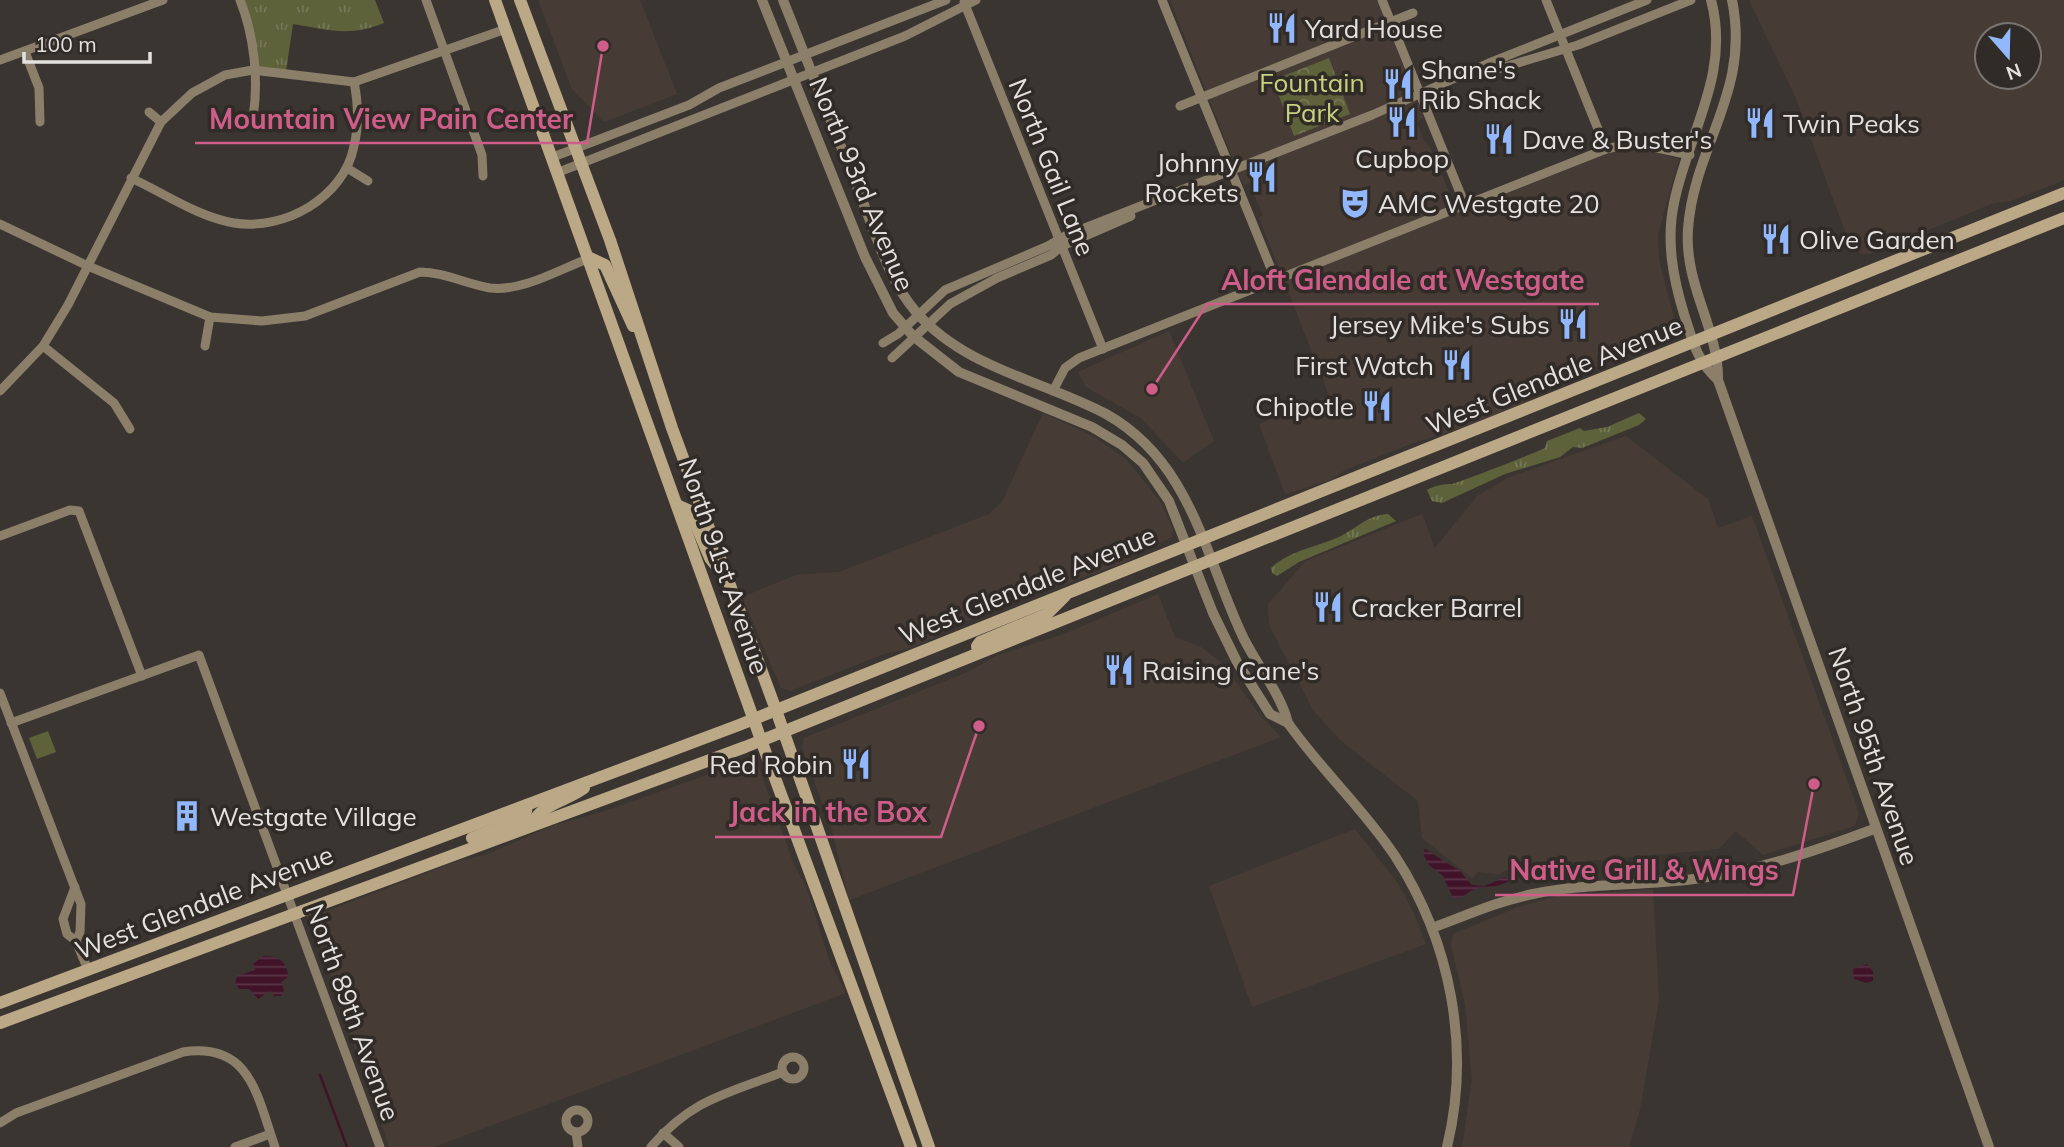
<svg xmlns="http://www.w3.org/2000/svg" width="2064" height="1147" font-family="Mulish,sans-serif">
	<defs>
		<pattern id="grass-tufts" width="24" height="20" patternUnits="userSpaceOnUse" patternTransform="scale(1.75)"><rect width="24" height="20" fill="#5e623b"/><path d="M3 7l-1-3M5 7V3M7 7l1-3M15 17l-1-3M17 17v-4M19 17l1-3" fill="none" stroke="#757857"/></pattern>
		<pattern id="park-crowns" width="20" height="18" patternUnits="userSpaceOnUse" patternTransform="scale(1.75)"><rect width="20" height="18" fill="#5e623b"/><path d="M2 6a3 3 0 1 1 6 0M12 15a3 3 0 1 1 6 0" fill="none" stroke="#757857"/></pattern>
		<pattern id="water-rules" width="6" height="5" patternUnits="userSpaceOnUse" patternTransform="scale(1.75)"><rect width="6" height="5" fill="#401329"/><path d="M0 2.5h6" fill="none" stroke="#5b3548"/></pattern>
	</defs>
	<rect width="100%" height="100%" fill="#3b3532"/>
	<g fill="#473c35" fill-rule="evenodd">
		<path d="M 538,0 L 640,0 L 677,94 L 604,122 L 572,89 Z"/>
		<path d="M 1170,0 L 1377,0 L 1424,118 L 1417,122 L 1423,139 L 1430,147 L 1458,213 L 1617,149 L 1642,149 L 1679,159 L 1658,234 L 1659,260 L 1677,329 L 1676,335 L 1533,394 L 1530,400 L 1465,427 L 1410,444 L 1345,470 L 1331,480 L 1285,494 L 1259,424 L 1329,395 L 1259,218 L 1263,215 L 1249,183 L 1244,185 L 1240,177 Z"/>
		<path d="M 1749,0 L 2064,0 L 2064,180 L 2011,201 L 1994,203 L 1870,254 L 1860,253 L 1849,242 L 1795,96 ZM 1987,35 L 2029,35 L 2029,77 L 1987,77 Z"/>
		<path d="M 1169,331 L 1214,441 L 1183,463 L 1141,418 L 1086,387 L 1078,372 Z"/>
		<path d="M 1043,413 L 1093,436 L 1126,459 L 1160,501 L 1173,529 L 1172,537 L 1143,550 L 1128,561 L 950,627 L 934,638 L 907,649 L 884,654 L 790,691 L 781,688 L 742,597 L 796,575 L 839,572 L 989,514 L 1002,502 Z"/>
		<path d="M 1626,436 L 1708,499 L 1718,528 L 1752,516 L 1859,813 L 1855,826 L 1763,855 L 1736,831 L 1719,849 L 1513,868 L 1498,874 L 1478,872 L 1472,878 L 1422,838 L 1418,801 L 1340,740 L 1313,710 L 1269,625 L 1268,604 L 1306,561 L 1422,514 L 1435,548 L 1477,496 L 1507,478 Z"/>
		<path d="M 1158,594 L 1175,637 L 1201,647 L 1222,663 L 1260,715 L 1281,737 L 849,900 L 832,830 L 802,748 L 804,738 L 970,671 L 998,655 L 1064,634 Z"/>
		<path d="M 750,760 L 758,765 L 795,867 L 806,886 L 830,963 L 846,993 L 434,1147 L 389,1147 L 314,928 L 314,916 L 458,861 L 488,854 L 554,825 L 602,812 Z"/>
		<path d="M 1355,829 L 1397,882 L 1414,913 L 1426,944 L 1252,1007 L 1209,886 Z"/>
		<path d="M 1653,889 L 1659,1000 L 1640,1109 L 1629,1147 L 1462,1147 L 1472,1079 L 1465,1004 L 1451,945 L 1453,934 L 1516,908 L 1557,896 Z"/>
	</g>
	<g fill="url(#grass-tufts)">
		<path d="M 240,0 L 375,0 L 384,23 C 350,37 329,30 293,24 L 286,71 L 253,70 Z"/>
		<path d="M 1639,413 L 1646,419 L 1639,425 L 1582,448 L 1573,447 L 1560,457 L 1505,474 L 1442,503 L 1432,501 L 1427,490 C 1436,485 1443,484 1452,484 C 1458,483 1537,452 1545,448 L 1547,441 L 1580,428 L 1584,431 L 1607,427 Z"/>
		<path d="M 1388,514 L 1396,521 L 1299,562 L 1277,576 L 1272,573 L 1271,568 C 1290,550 1317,547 1339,537 C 1357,528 1368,515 1388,514 Z"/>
	</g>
	<path fill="url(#park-crowns)" d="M 1329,58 L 1350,114 L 1294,136 L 1273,80 Z"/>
	<path fill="#5e623b" d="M 48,731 L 56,752 L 37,759 L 29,738 Z"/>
	<g fill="url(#water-rules)">
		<path d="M 1425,849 L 1460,871 L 1472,885 L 1484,886 L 1505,877 L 1509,881 C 1496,889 1487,885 1475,889 C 1466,892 1465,899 1453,898 L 1443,876 L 1429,865 L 1423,854 Z"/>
		<path d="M 263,956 C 278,955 288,962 288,977 L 281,982 L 284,990 L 281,996 L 274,996 L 270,991 L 258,999 L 249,989 L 239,989 L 235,984 L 237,976 L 255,970 L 253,964 Z"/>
		<path d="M 1867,964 L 1873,971 L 1873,981 L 1866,983 L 1854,979 L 1853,969 Z"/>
	</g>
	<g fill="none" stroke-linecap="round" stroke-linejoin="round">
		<g stroke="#401329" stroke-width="2.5">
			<path d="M 332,970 L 336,969"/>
			<path d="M 320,1075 L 347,1147"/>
		</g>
		<g stroke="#8b7f6a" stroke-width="9">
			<path d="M 240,0 C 254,35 259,80 253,117"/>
			<path d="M 426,0 L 482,155 L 483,176"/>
			<path d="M 1162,0 L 1276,281"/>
			<path d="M 1382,0 L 1465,205"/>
			<path d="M 1546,0 L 1606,149"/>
			<path d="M 964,2 L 1103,349"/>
			<path d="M 25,52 L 39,88 L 40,122"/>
			<path d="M 0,60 L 163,0"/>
			<path d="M 1481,68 L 1491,71 L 1578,45 L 1691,0"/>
			<path d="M 1180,106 L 1413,13"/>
			<path d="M 149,112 L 161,122"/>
			<path d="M 553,157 L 689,105 L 719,88 L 946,0"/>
			<path d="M 347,168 L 368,181"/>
			<path d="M 559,172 L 905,36 L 976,0"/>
			<path d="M 131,178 C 164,193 198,217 234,223 C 284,231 344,198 354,146 C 359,125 358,102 354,82"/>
			<path d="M 0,224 L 88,266 L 210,317 L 262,321 L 305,316 L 420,272 C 444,272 466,284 490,288 C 522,292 560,269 590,258"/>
			<path d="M 883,343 L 898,334 L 945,290 L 1048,246 L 1067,235 L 1372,115 L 1489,63 L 1647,0"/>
			<path d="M 43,346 L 114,403 L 130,429"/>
			<path d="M 205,346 L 210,317"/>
			<path d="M 892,358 L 950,304 L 997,278 L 1051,255 L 1062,246 L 1131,216"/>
			<path d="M 0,391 L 43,346 L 68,305 L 161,122 L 192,93 L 225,75 L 253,70 L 354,82 L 506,29"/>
			<path d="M 1053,391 L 1065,368 L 1079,358 L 1606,149 L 1633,143 L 1690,155"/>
			<path d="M 0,536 L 70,510 L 79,511 L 142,676"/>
			<path d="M 0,693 L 81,904 L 80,932 L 76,941"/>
			<path d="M 11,723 L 199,655 L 380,1147"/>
			<path d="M 75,887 L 63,919 L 67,934 L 76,941 L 88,970"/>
			<circle cx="793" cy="1068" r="11"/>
			<circle cx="577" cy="1121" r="11"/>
			<path d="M 0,1123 L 16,1113 L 183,1052 C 251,1042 257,1096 275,1147"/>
			<path d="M 576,1132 L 578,1147"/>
			<path d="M 663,1133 L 679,1147"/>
			<path d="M 235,1147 L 270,1134"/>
			<path d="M 651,1147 C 692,1099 726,1094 783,1072"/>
		</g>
		<g stroke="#8b7f6a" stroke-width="10">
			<path d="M 762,0 L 865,257 L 893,313 L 913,336 L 959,372 L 1092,427 L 1122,445 L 1143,463 L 1169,501 L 1213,613 L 1237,662 L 1270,714 L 1288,723"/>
			<path d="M 783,0 C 809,66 835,132 861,197 C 876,235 889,281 916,312 C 966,369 1042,380 1106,414 C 1192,462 1205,558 1244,639 C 1258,667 1281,694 1288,723 C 1321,770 1364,809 1395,856 C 1451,942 1471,1048 1447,1147"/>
			<path d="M 1711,0 C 1731,74 1688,133 1674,203 C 1666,241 1673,278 1684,314 C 1693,341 1696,360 1718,380"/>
			<path d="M 1732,0 C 1751,92 1694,145 1688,229 C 1684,286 1719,329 1718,380 L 1989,1147"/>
			<path d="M 1432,928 C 1465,916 1498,901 1533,894 C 1586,883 1640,886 1694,879 C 1757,871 1815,851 1874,829"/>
		</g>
		<g stroke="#baa886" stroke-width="12">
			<path d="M 495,0 L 761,740 L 911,1147"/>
			<path d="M 520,0 L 610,240 L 672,428 L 776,710 L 929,1147"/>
			<path d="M 590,258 L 605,265 L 633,326"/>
			<path d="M 679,506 L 690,511 L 710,558 L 721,572"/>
			<path d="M 978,653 L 977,646 L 980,642 L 1047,614 L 1065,596"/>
			<path d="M 532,825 C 540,804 567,801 584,788"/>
			<path d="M 472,838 L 525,817 L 527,805"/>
			<path d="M 0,1003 L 739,725 L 2064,193"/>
			<path d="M 0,1023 L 745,747 L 2064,218"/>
		</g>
	</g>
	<defs>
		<symbol id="restaurant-bare" viewBox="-9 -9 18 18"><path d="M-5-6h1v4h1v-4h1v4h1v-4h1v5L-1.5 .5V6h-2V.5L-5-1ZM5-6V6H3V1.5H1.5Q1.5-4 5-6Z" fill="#91b8fd" stroke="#312b28" stroke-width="2.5" paint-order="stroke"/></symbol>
		<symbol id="theatre-bare" viewBox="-9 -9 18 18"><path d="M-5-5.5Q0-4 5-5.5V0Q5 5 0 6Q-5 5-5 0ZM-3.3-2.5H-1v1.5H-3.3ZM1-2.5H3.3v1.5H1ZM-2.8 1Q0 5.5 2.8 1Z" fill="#91b8fd" stroke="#312b28" stroke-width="2.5" paint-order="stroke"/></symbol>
		<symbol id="building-bare" viewBox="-9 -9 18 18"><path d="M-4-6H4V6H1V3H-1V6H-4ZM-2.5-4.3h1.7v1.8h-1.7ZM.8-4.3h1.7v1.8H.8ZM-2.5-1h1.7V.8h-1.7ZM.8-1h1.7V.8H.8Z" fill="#91b8fd" stroke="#312b28" stroke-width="2.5" paint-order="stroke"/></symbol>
	</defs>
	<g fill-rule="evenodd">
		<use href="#restaurant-bare" x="1260" y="6" width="44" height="44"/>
		<use href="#restaurant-bare" x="1376" y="62" width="44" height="44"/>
		<use href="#restaurant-bare" x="1380" y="100" width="44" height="44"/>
		<use href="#restaurant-bare" x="1738" y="101" width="44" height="44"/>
		<use href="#restaurant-bare" x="1477" y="117" width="44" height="44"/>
		<use href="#restaurant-bare" x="1240" y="155" width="44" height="44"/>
		<use href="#theatre-bare" x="1333" y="181" width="44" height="44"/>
		<use href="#restaurant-bare" x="1754" y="217" width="44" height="44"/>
		<use href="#restaurant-bare" x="1551" y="302" width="44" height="44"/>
		<use href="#restaurant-bare" x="1435" y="343" width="44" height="44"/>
		<use href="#restaurant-bare" x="1355" y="384" width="44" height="44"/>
		<use href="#restaurant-bare" x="1306" y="585" width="44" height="44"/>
		<use href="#restaurant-bare" x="1097" y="648" width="44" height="44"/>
		<use href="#restaurant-bare" x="834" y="742" width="44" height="44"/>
		<use href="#building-bare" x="165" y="794" width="44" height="44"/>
	</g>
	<g text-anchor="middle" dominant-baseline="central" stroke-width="7" stroke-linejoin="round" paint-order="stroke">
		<g font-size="26" fill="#e5e1df" stroke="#312b28" text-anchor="start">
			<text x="1305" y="28">Yard House</text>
			<text x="1421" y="69">Shane's<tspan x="1421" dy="30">Rib Shack</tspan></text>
			<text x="1783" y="123">Twin Peaks</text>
			<text x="1522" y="139">Dave &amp; Buster's</text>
			<text x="1402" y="158" text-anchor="middle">Cupbop</text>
			<text x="1239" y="162" text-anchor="end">Johnny<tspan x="1239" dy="30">Rockets</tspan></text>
			<text x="1378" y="203">AMC Westgate 20</text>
			<text x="1799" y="239">Olive Garden</text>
			<text x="1550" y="324" text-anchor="end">Jersey Mike's Subs</text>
			<text x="1434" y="365" text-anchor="end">First Watch</text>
			<text x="1354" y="406" text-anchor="end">Chipotle</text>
			<text x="1351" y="607">Cracker Barrel</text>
			<text x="1142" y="670">Raising Cane's</text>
			<text x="833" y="764" text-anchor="end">Red Robin</text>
			<text x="210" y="816">Westgate Village</text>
		</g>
		<g font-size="26" fill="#c8d17f" stroke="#312b28">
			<text x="1312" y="82">Fountain<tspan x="1312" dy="30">Park</tspan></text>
		</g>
		<g font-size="26" fill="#e5e1df" stroke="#312b28">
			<text transform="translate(1052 167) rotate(68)">North Gail Lane</text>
			<text transform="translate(862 184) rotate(67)">North 93rd Avenue</text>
			<text transform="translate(1554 375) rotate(-22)">West Glendale Avenue</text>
			<text transform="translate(724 566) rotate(71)">North 91st Avenue</text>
			<text transform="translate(1027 585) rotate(-22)">West Glendale Avenue</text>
			<text transform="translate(1874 756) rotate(71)">North 95th Avenue</text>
			<text transform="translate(204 902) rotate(-21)">West Glendale Avenue</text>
			<text transform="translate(353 1012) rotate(70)">North 89th Avenue</text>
		</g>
	</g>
	<path fill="none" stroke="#ce5e89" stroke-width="2.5" d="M603 46L587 143H195M1152 389L1207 304H1599M979 726L941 837H715M1814 784L1793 895H1495"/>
	<g fill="#ce5e89" stroke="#312b28" stroke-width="2.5">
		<circle cx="603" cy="46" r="7"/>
		<circle cx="1152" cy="389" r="7"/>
		<circle cx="979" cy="726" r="7"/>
		<circle cx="1814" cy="784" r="7"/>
	</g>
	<g font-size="28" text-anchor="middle" font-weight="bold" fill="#ce5e89" stroke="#312b28" stroke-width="7" stroke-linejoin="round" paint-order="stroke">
		<text x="391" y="129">Mountain View Pain Center</text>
		<text x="1403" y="290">Aloft Glendale at Westgate</text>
		<text x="828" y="822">Jack in the Box</text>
		<text x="1644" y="880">Native Grill &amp; Wings</text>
	</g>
	<g transform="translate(2008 56) rotate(160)"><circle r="33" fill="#312b28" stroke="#797471" stroke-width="2"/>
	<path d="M0-5L12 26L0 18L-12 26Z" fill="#91b8fd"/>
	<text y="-10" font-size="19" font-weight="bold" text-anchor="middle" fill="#e5e1df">N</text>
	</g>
	<path d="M24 52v10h126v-10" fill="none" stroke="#e5e1df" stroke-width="3.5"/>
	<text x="35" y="52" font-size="21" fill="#e5e1df" stroke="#312b28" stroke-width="5" paint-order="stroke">100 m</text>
</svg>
